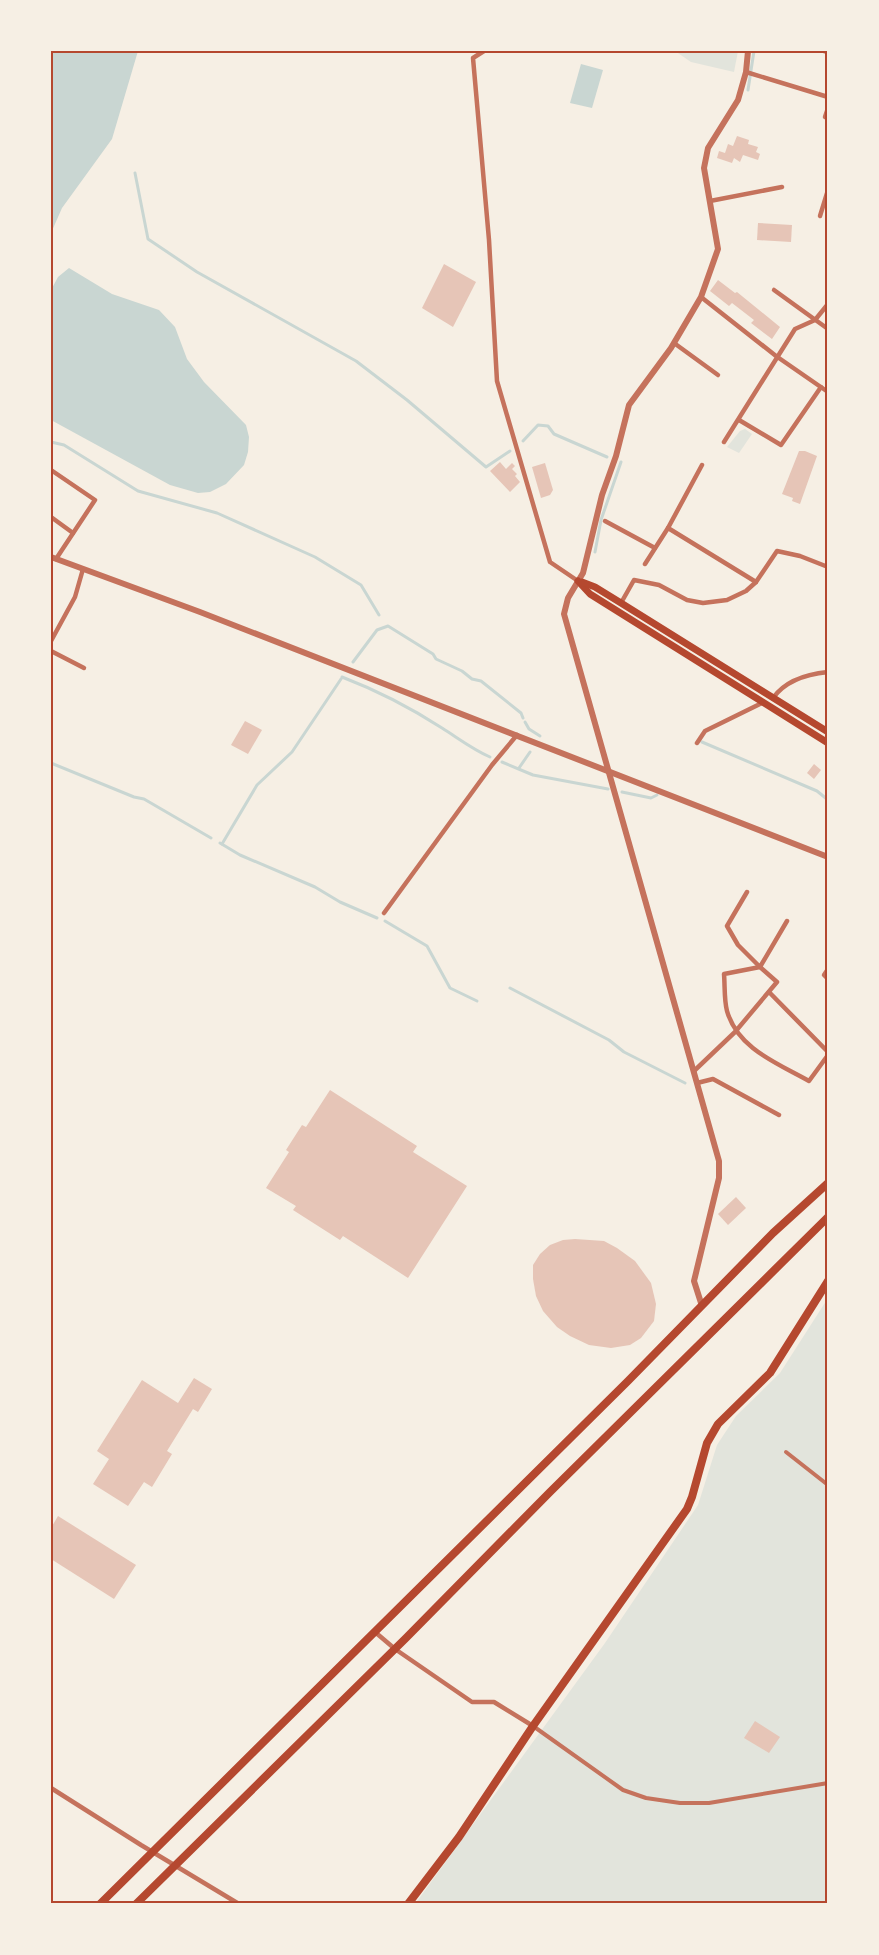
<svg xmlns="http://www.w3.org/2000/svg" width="879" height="1955" font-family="'Source Sans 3',sans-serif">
	<rect width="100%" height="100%" fill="#f6efe4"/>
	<g fill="#e2e4dc">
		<path d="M 675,51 L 738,51 L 734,72 L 691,62 Z"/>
		<path d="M 745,429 L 752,434 L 739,453 L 727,447 L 740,431 Z"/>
		<path d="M 828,1298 L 828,1904 L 415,1904 L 605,1643 L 698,1505 L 717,1445 L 736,1416 L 780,1373 Z"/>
	</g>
	<g fill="#c9d6d2">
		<path d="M 51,51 L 138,51 L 112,139 L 62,208 L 51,233 Z"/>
		<path d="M 581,64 L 603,70 L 592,108 L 570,103 Z"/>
		<path d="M 69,268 L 112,294 L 159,310 L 175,327 L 187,359 L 204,382 L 246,425 L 249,437 L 248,452 L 244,465 L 226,484 L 210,492 L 198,493 L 170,485 L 51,420 L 51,290 L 58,277 Z"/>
	</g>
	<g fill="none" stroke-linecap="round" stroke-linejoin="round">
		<g stroke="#c9d6d2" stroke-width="3">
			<path d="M 748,90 L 754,51"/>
			<path d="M 135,173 L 148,239 L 197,272 L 356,361 L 407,400 L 486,467 L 510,451"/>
			<path d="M 523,441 L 538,425 L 548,426 L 554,434 L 607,457"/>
			<path d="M 51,442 L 64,445 L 138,491 L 217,513 L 315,557 L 361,585 L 379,615"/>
			<path d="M 595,552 L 601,520 L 621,462"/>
			<path d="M 353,662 L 377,630 L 388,626 L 433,654 L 436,659 L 462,671 L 472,679 L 481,681 L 521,713 L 523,718"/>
			<path d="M 342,677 C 376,690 411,708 442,728 C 458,738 472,749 490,757"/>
			<path d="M 525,722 L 529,729 L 540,736"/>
			<path d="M 702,742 L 817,791 L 828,800"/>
			<path d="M 502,762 L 533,775 L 608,789"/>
			<path d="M 51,763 L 134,797 L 144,799 L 211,838"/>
			<path d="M 519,768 L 530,752"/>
			<path d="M 622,792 L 651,798 L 657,795"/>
			<path d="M 220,843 L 240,855 L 315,887 L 340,902 L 377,918"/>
			<path d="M 222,844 L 257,785 L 292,752 L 341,679"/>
			<path d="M 385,921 L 427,946 L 450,988 L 477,1001"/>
			<path d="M 510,988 L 609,1040 L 624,1052 L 685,1083"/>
		</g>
	</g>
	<g fill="#e6c5b7">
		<path d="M 737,136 L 749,140 L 748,144 L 758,147 L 756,152 L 760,154 L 758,160 L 743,155 L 740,162 L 734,158 L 732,163 L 717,158 L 719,151 L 725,153 L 728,144 L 733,146 Z"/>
		<path d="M 758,223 L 792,225 L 791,242 L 757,240 Z"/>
		<path d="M 444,264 L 476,282 L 453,327 L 422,308 Z"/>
		<path d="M 718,280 L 735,293 L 737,292 L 780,327 L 772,339 L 751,323 L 754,320 L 732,303 L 729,306 L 710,291 Z"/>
		<path d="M 799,451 L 805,451 L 817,456 L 800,504 L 792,501 L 793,498 L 782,494 Z"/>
		<path d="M 500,462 L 506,469 L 512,463 L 515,466 L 512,469 L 517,474 L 515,476 L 520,482 L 510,492 L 490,471 Z"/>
		<path d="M 545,463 L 553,490 L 550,495 L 541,498 L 532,467 Z"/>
		<path d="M 245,721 L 262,730 L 248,754 L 231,745 Z"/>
		<path d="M 814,764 L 821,770 L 814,779 L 807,773 Z"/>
		<path d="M 330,1090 L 417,1146 L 413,1152 L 467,1186 L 408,1278 L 343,1236 L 340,1240 L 293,1210 L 296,1206 L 266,1188 L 289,1152 L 286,1150 L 302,1125 L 306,1127 Z"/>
		<path d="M 736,1197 L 746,1208 L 728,1225 L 718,1214 Z"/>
		<path d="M 575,1239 L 604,1241 L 617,1248 L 635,1261 L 651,1283 L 656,1304 L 654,1321 L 641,1338 L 630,1345 L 611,1348 L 589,1345 L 570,1336 L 557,1327 L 543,1311 L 536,1296 L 533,1279 L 533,1265 L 540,1254 L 550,1245 L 563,1240 Z"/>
		<path d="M 194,1378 L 212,1389 L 198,1412 L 193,1409 L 167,1451 L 172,1454 L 152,1487 L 144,1482 L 128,1506 L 93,1484 L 109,1459 L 97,1451 L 142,1380 L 178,1403 Z"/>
		<path d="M 58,1516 L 136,1565 L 114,1599 L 51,1559 L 51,1528 Z"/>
		<path d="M 755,1721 L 780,1737 L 769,1753 L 744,1738 Z"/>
	</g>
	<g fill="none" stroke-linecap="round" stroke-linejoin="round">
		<g stroke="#c5725c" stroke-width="4">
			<path d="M 786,1452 L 828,1485"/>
			<path d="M 533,1726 L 623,1790 L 646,1798 L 680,1803 L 709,1803 L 828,1783"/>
		</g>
		<g stroke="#c5725c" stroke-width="4.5">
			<path d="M 484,51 L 473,58 L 489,240 L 497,381 L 550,562 L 578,581"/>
			<path d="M 824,51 L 828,52"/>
			<path d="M 746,72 L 828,97"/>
			<path d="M 828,108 L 825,117 L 828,117"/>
			<path d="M 710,201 L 782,187"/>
			<path d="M 820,216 L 828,190"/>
			<path d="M 774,290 L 828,329"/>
			<path d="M 701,297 L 776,356 L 828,392"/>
			<path d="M 674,343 L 718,375"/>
			<path d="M 739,420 L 781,445 L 821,387"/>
			<path d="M 724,442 L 795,329 L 815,320 L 828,304"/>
			<path d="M 51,470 L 95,500 L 56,559"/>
			<path d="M 51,517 L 73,533"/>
			<path d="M 605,521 L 655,548"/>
			<path d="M 668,528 L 756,582"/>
			<path d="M 645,564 L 668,528 L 702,465"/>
			<path d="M 621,603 L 634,580 L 659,585 L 687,600 L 703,603 L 727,600 L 746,591 L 756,582 L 777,551 L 800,556 L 828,567"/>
			<path d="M 51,641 L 75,597 L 83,569"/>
			<path d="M 51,651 L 84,668"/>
			<path d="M 773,698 C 785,681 808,674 828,672"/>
			<path d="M 697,743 L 705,731 L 764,702"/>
			<path d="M 747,892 L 727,926 L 738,945 L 760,967 L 787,921"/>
			<path d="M 384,913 L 492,765 L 517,735"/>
			<path d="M 828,969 L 824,975 L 828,979"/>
			<path d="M 769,992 L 828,1052"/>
			<path d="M 694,1071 L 735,1032 L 777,982 L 760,967 L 724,974 C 725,986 724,1000 727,1011 C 738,1049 777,1063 809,1081 L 828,1055"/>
			<path d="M 697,1083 L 713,1079 L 779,1115"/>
			<path d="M 375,1632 L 395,1649 L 472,1702 L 494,1702 L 533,1726"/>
			<path d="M 51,1788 L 141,1845 L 239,1904"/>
		</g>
		<g stroke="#c5725c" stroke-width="6">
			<path d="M 51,557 L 200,612 L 828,857"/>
			<path d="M 702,1306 L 694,1281 L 719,1178 L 719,1161 L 564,614 L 568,598 L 583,573 L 602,495 L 616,456 L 629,405 L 671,348 L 701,297 L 718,249 L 704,168 L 708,148 L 738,100 L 746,72 L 748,51"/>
		</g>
		<g stroke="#b5482f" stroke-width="7">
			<path d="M 578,581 L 590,594 L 828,743"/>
			<path d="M 582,582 L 595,587 L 621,603 L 828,732"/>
		</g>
		<g stroke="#b5482f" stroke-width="8">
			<path d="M 100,1904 L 628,1381 L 773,1233 L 828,1183"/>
			<path d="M 136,1904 L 406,1638 L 550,1492 L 828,1217"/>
			<path d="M 408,1904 L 459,1837 L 533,1726 L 687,1509 L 692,1497 L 707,1443 L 718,1424 L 770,1373 L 828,1281"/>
		</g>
	</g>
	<rect width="879" height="1955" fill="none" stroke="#f6efe4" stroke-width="105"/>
	<rect x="52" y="52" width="774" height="1850" fill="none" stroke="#b5482f" stroke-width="2"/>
</svg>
